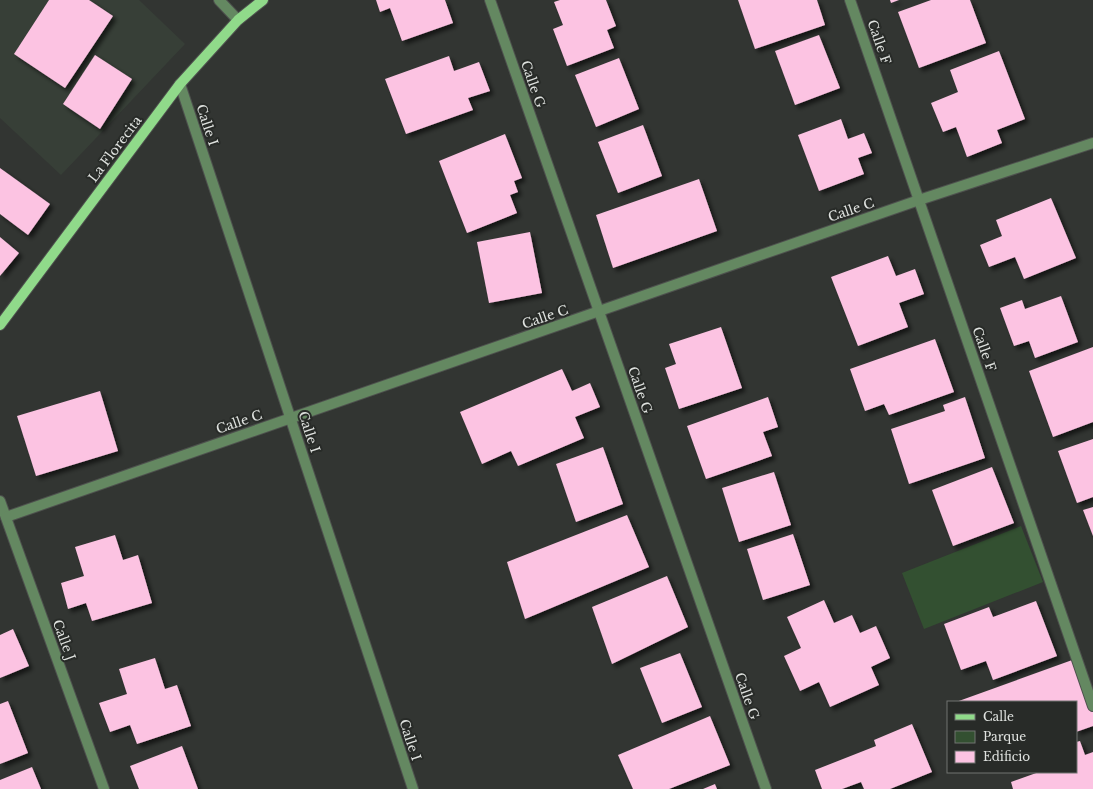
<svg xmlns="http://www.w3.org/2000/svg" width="1093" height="789" font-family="'Libre Baskerville',serif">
	<defs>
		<filter id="shadow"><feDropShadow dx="3.5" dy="3.5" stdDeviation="2" flood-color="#0009"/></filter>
	</defs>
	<rect width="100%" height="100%" fill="#323532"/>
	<path fill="#373f37" d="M 0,0 L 139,0 L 185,44 L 61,175 L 0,118 Z"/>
	<path fill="#335031" d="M 1021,526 L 1043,582 L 924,629 L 902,573 Z"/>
	<g fill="#fcc3e2" filter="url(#shadow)">
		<path d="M 49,0 L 89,0 L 113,16 L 65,88 L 14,54 Z"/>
		<path d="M 376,0 L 445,0 L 453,23 L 402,41 L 390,8 L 380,12 Z"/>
		<path d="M 560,0 L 606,0 L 616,26 L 607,30 L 614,48 L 567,66 L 553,29 L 563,25 L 554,2 Z"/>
		<path d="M 738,0 L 817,0 L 825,25 L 755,49 Z"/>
		<path d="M 890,0 L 899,0 L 891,3 Z"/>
		<path d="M 931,0 L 970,0 L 986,43 L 919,68 L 898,12 Z"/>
		<path d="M 819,35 L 840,88 L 795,105 L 775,51 Z"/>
		<path d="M 999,51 L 1025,119 L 997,130 L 1002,143 L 967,157 L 956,127 L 943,132 L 931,103 L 958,92 L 950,70 Z"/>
		<path d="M 95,55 L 132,79 L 100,129 L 63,104 Z"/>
		<path d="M 449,56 L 454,71 L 479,62 L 490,91 L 468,98 L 473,110 L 406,134 L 385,79 Z"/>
		<path d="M 619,58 L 639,109 L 596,127 L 575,75 Z"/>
		<path d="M 841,119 L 848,139 L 864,133 L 872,153 L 858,158 L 864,174 L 819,191 L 798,135 Z"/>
		<path d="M 643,125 L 662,176 L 618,193 L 598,142 Z"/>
		<path d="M 505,134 L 522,178 L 514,181 L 518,192 L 510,195 L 517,213 L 467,233 L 439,161 Z"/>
		<path d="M 0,168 L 50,204 L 28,235 L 0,214 Z"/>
		<path d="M 699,179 L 717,231 L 613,268 L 596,215 Z"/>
		<path d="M 1051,198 L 1076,258 L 1024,279 L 1015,257 L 989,267 L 980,245 L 1002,236 L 996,220 Z"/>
		<path d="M 530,232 L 542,293 L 489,303 L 477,242 Z"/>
		<path d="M 0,237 L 19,253 L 0,276 Z"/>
		<path d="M 888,256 L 896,276 L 915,269 L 924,294 L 899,303 L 908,327 L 858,346 L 831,277 Z"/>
		<path d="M 1061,296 L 1078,342 L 1035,358 L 1029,341 L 1014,346 L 1000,308 L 1022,300 L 1025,309 Z"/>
		<path d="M 721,327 L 742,388 L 679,409 L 665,368 L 676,364 L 669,344 Z"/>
		<path d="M 935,339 L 954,392 L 889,415 L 884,404 L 865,411 L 850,369 Z"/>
		<path d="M 1093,347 L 1093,422 L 1053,437 L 1029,371 Z"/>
		<path d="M 562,369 L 572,391 L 590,383 L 600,407 L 575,417 L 584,438 L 518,466 L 511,451 L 482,464 L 460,412 Z"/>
		<path d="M 100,391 L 118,451 L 36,476 L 17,416 Z"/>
		<path d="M 768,397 L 778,427 L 763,432 L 772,456 L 706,479 L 687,426 Z"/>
		<path d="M 965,397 L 985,458 L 909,484 L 891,429 L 945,411 L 943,405 Z"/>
		<path d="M 1093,439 L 1093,497 L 1077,503 L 1058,451 Z"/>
		<path d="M 603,447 L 623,504 L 576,522 L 556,464 Z"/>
		<path d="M 992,467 L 1014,523 L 953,546 L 932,490 Z"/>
		<path d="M 774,472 L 791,525 L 739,542 L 722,488 Z"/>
		<path d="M 1093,507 L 1093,536 L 1083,510 Z"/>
		<path d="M 627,515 L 649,567 L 525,619 L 507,562 Z"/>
		<path d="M 793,534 L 810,585 L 763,600 L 747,549 Z"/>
		<path d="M 115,535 L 123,560 L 138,555 L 152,603 L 92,621 L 86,603 L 68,609 L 61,583 L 84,576 L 75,547 Z"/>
		<path d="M 667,576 L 688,627 L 612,664 L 592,607 Z"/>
		<path d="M 824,600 L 834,623 L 852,615 L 860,633 L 876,626 L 890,658 L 871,667 L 879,685 L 830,707 L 819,682 L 800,691 L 784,656 L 801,648 L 787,617 Z"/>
		<path d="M 1036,601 L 1057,656 L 993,680 L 986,661 L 961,670 L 944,624 L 989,607 L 993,617 Z"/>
		<path d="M 13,629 L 29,666 L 0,678 L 0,635 Z"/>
		<path d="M 680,653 L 702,707 L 662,723 L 640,668 Z"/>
		<path d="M 155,658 L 165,689 L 177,685 L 191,726 L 137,744 L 130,725 L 110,732 L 99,703 L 127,694 L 119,669 Z"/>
		<path d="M 1075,659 L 1093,708 L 1093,726 L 1076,732 L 1076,702 L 956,702 Z"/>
		<path d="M 8,701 L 28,753 L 0,764 L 0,704 Z"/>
		<path d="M 710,716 L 730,765 L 669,789 L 633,789 L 618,755 Z"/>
		<path d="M 912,724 L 932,772 L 890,789 L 864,789 L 861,782 L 842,789 L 822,789 L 815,770 L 876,746 L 874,740 Z"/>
		<path d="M 1080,741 L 1085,755 L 1093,752 L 1093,789 L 1013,789 L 1011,782 L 1039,772 L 1076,772 L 1076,742 Z"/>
		<path d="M 182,746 L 198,789 L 139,789 L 130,766 Z"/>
		<path d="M 32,767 L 41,789 L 0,789 L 0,780 Z"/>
		<path d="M 715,784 L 717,789 L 703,789 Z"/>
	</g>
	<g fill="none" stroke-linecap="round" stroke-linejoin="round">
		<defs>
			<g id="minor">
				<path d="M 219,0 L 238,20"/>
				<path d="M 490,0 L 766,789"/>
				<path d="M 850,0 L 1093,706"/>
				<path d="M 180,84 L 413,789"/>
				<path d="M 0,501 L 104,789"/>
				<path d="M 6,517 L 919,200 L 1093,143"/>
			</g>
			<path id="major" d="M 0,325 L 180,84 L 238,20 L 263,0"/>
		</defs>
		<use href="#minor" stroke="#4e514e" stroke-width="12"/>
		<use href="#major" stroke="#4e514e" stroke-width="12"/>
		<use href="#minor" stroke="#648861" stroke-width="10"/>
		<use href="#major" stroke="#90da8a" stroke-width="10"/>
	</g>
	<g text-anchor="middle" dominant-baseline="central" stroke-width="4" stroke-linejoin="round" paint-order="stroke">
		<g font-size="13" fill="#dfe2df" stroke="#282b28">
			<text transform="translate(879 42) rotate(71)">Calle F</text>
			<text transform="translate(533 84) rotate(71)">Calle G</text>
			<text transform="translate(207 125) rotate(72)">Calle I</text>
			<text transform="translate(115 149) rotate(-53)">La Florecita</text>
			<text transform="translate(851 210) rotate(-19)">Calle C</text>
			<text transform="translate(545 317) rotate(-19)">Calle C</text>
			<text transform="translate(984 349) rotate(71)">Calle F</text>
			<text transform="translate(640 390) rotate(71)">Calle G</text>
			<text transform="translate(239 422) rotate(-19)">Calle C</text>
			<text transform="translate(309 432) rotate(72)">Calle I</text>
			<text transform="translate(64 640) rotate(70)">Calle J</text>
			<text transform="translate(747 696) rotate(71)">Calle G</text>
			<text transform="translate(410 740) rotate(72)">Calle I</text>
		</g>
	</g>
	<rect x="947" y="701" width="130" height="72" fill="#282b28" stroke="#717471"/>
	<rect x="955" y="714" width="20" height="6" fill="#90da8a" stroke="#717471"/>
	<text x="983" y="721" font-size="12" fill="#dfe2df">Calle</text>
	<rect x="955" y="731" width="20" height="12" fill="#335031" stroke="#717471"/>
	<text x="983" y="741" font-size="12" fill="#dfe2df">Parque</text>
	<rect x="955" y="751" width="20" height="12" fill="#fcc3e2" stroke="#717471"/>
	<text x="983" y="761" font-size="12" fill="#dfe2df">Edificio</text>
</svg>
